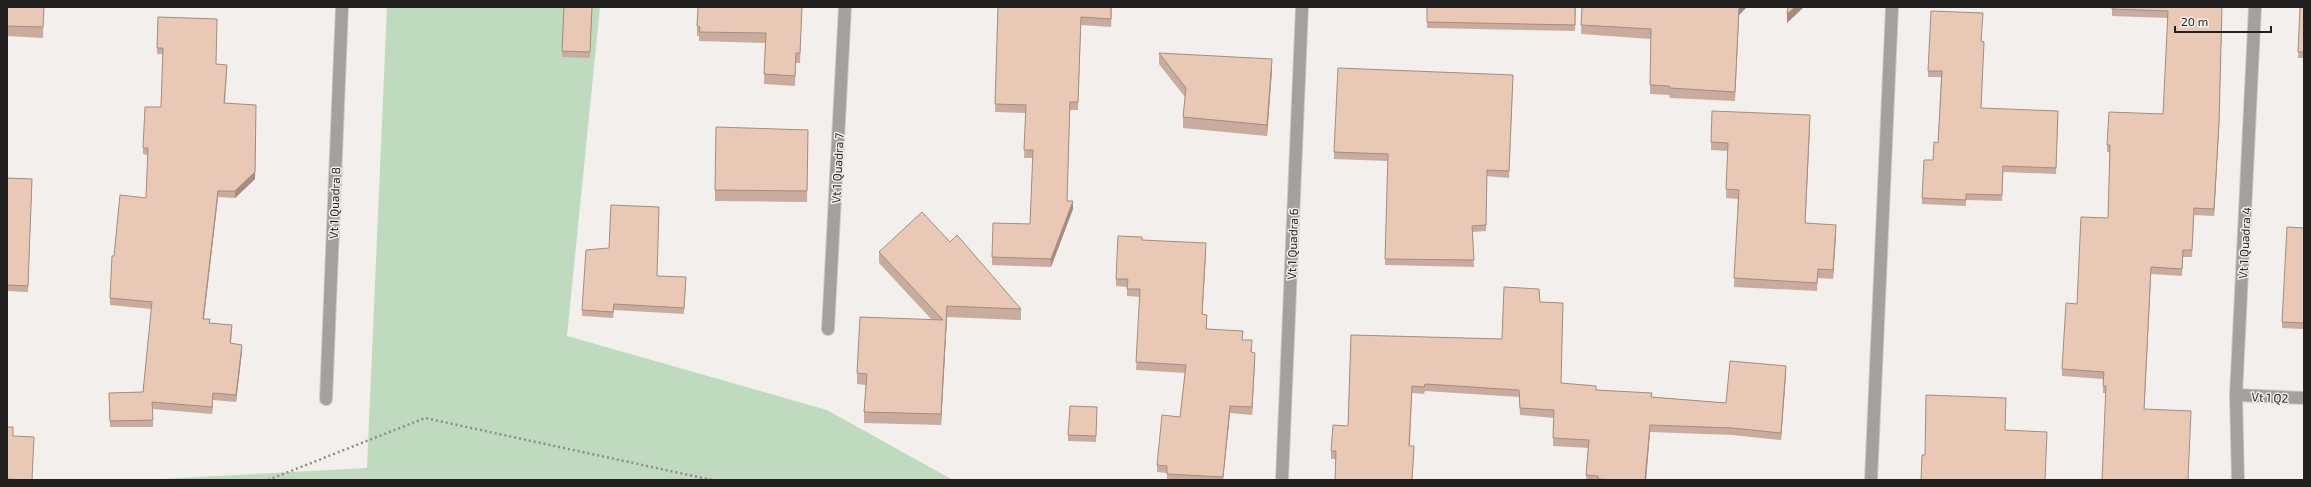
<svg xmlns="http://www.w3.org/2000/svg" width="2311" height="487" font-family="'Exo 2',sans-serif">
	<rect width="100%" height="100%" fill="#f3efec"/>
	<path fill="#bfdabf" d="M 387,7 L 600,7 L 567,336 L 827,410 L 953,480 L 142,480 L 367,468 Z"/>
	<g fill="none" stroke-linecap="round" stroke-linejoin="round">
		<defs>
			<g id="minor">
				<path d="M 828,329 L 845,7"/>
				<path d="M 2236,395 L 2304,398"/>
				<path d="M 326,399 L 342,7"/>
				<path d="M 1282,480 L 1302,7"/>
				<path d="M 1871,480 L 1892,7"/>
				<path d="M 2238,480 L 2236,395 L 2255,7"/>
			</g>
		</defs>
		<use href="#minor" stroke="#cdcac7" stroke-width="14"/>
		<path stroke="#8e8b89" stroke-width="2.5" stroke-dasharray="2 3" stroke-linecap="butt" d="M 268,480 L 425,418 L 712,480"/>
		<use href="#minor" stroke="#a2a19f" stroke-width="12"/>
	</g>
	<g fill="#c9ac9d">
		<path d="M 7,7 L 44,7 L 43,38 L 7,36 Z"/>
		<path d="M 592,7 L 590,58 L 562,57 L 562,51 Z"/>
		<path d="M 802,7 L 800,63 L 796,63 L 795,86 L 764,84 L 765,43 L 699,41 L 699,36 L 697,36 L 697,26 Z"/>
		<path d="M 806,7 L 823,7 L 823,8 Z"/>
		<path d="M 998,7 L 1112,7 L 1111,27 L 1081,25 L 1078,110 L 1070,110 L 1067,201 L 1073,209 L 1051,267 L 992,265 L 992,257 L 1030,224 L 1033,158 L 1024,158 L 1026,113 L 995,112 Z"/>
		<path d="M 1427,7 L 1576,7 L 1575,31 L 1427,28 Z"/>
		<path d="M 1582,7 L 1747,7 L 1739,15 L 1735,101 L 1670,98 L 1669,95 L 1650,94 L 1651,39 L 1581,34 Z"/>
		<path d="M 2112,7 L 2222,7 L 2219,129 L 2214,216 L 2194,215 L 2192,257 L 2183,257 L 2182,276 L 2151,274 L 2144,409 L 2189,480 L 2105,393 L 2103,393 L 2103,379 L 2062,376 L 2062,369 L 2077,304 L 2108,218 L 2110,152 L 2107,152 L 2107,145 L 2163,114 L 2168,18 L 2112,16 Z"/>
		<path d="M 2300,7 L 2304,7 L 2304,58 L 2298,58 Z"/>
		<path d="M 158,17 L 216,64 L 227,72 L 225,103 L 255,179 L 235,198 L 218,197 L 204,319 L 210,323 L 232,332 L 231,343 L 242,351 L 236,402 L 213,400 L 212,414 L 153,409 L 153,427 L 110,427 L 109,393 L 143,392 L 152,309 L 110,305 L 110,298 L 114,256 L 146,198 L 148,155 L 143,154 L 143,148 L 161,107 L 163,54 L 157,54 Z"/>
		<path d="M 1982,41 L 1981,108 L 2058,117 L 2056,174 L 2003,172 L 2002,201 L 1966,200 L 1966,206 L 1922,204 L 1922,198 L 1938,143 L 1941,77 L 1928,77 L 1928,71 Z"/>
		<path d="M 1159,53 L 1272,70 L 1267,136 L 1183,128 L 1183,117 L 1185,97 L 1159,64 Z"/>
		<path d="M 1513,82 L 1509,178 L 1487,176 L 1486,231 L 1472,232 L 1474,267 L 1385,265 L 1388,161 L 1334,159 L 1334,152 Z"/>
		<path d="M 1810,124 L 1805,223 L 1836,234 L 1833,279 L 1818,278 L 1817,291 L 1734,287 L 1738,199 L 1726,198 L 1728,151 L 1711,150 L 1711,142 Z"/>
		<path d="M 808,130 L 807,202 L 715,201 L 715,190 Z"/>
		<path d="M 7,178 L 32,179 L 28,292 L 7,291 Z"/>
		<path d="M 2304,228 L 2304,329 L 2282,328 L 2282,322 Z"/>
		<path d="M 1142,240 L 1206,251 L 1202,315 L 1207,322 L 1207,329 L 1243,340 L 1252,348 L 1252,352 L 1255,360 L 1252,415 L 1230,413 L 1223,480 L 1167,480 L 1167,473 L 1157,472 L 1157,465 L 1180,417 L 1185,373 L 1136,370 L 1140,297 L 1127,296 L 1127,287 L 1116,286 L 1116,279 Z"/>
		<path d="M 950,242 L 1021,309 L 1021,320 L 947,317 L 941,425 L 864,423 L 864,412 L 866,385 L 857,384 L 857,373 L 932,320 L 879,263 L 879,252 Z"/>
		<path d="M 657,276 L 686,283 L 684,314 L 614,310 L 613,318 L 582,316 L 582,310 Z"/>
		<path d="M 1540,302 L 1561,383 L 1596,390 L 1652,397 L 1726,403 L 1786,373 L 1781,440 L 1732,435 L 1650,432 L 1646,480 L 1586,480 L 1588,448 L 1553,446 L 1554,418 L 1520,415 L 1519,397 L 1425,391 L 1424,394 L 1412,393 L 1410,446 L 1414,454 L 1412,480 L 1335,480 L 1336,459 L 1331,459 L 1331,451 L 1348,426 L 1351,335 L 1502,339 Z"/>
		<path d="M 1097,407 L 1096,442 L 1068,441 L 1068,435 Z"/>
	</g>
	<g fill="#a48c7f">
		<path d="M 1739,7 L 1747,7 L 1739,15 L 1735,101 Z"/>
		<path d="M 1795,7 L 1804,7 L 1787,23 L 1787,14 Z"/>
		<path d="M 2222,7 L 2219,129 L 2214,216 L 2214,209 Z"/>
		<path d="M 1272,59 L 1272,70 L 1267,136 L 1267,125 Z"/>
		<path d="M 256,112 L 255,179 L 235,198 L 235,191 Z"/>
		<path d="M 1810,115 L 1810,124 L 1805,232 L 1805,223 Z"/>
		<path d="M 218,191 L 218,197 L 203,325 L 203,319 Z"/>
		<path d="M 1073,201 L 1073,209 L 1051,267 L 1051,259 Z"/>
		<path d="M 1836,225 L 1836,234 L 1833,279 L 1833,270 Z"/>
		<path d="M 1206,243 L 1206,251 L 1202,322 L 1202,314 Z"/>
		<path d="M 2151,267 L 2151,274 L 2144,416 L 2144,409 Z"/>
		<path d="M 947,306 L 947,317 L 941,425 L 941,414 Z"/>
		<path d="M 242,345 L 242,351 L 236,402 L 236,395 Z"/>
		<path d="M 1255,353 L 1255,360 L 1252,415 L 1252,407 Z"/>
		<path d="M 1786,366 L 1786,373 L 1781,440 L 1781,433 Z"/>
		<path d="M 213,393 L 213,400 L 212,414 L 212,407 Z"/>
		<path d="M 1230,406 L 1230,413 L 1223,480 L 1223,477 Z"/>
		<path d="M 1650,425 L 1650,432 L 1646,480 L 1645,480 Z"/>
	</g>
	<g fill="#eac8b6" stroke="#a48c7f">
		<path d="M 7,7 L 44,7 L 43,27 L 7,26 Z"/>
		<path d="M 564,7 L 592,7 L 590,52 L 562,51 Z"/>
		<path d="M 698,7 L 802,7 L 800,53 L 796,53 L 795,76 L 764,74 L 766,33 L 699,32 L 700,27 L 697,26 Z"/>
		<path d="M 998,7 L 1111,7 L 1111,19 L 1081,17 L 1078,102 L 1070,102 L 1067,201 L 1073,201 L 1051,259 L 992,257 L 993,223 L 1030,224 L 1033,150 L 1024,150 L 1026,105 L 995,104 Z"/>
		<path d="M 1427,7 L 1575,7 L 1575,25 L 1427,22 Z"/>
		<path d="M 1582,7 L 1739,7 L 1735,92 L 1670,88 L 1669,86 L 1650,85 L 1651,29 L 1581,25 Z"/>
		<path d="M 1788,7 L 1795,7 L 1787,14 Z"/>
		<path d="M 2112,7 L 2222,7 L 2219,122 L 2214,209 L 2194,208 L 2192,250 L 2183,250 L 2182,269 L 2151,267 L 2144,409 L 2191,411 L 2188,480 L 2102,480 L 2106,386 L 2103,386 L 2104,372 L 2062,369 L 2066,303 L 2077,304 L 2081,217 L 2108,218 L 2110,145 L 2107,145 L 2109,112 L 2163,114 L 2168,11 L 2112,9 Z"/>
		<path d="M 2300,7 L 2304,7 L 2304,52 L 2298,52 Z"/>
		<path d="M 1931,11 L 1983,13 L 1981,41 L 1984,42 L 1981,108 L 2058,111 L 2056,168 L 2003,166 L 2002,195 L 1966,194 L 1966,200 L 1922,198 L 1924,160 L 1933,160 L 1934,142 L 1938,143 L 1942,71 L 1928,71 Z"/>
		<path d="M 158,17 L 217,19 L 216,64 L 227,65 L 224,103 L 256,105 L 255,172 L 235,191 L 218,191 L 203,319 L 210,319 L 209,323 L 232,325 L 230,343 L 242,345 L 236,395 L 213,393 L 212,407 L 152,402 L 153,420 L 110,421 L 109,393 L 143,392 L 152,302 L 110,298 L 112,256 L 114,256 L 120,195 L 146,198 L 148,148 L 143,148 L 145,107 L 161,107 L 163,48 L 157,48 Z"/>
		<path d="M 1159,53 L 1272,59 L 1267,125 L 1183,117 L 1186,88 Z"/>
		<path d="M 1338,68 L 1513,75 L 1509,171 L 1487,170 L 1486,225 L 1472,226 L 1474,260 L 1385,259 L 1388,154 L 1334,152 Z"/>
		<path d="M 1712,111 L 1810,115 L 1805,223 L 1836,225 L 1833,270 L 1818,269 L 1817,283 L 1734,278 L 1739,190 L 1726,189 L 1728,143 L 1711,142 Z"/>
		<path d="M 716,127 L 808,130 L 807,191 L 715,190 Z"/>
		<path d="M 7,178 L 32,179 L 28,286 L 7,285 Z"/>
		<path d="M 611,205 L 659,207 L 657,276 L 686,277 L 684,308 L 614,304 L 613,312 L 582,310 L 586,250 L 609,248 Z"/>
		<path d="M 922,212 L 950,242 L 957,235 L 1021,309 L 947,306 L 941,414 L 864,412 L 867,374 L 857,373 L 860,317 L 943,320 L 879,252 Z"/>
		<path d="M 2287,227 L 2304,228 L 2304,323 L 2282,322 Z"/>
		<path d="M 1118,236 L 1142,237 L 1142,240 L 1206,243 L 1202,314 L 1207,315 L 1206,329 L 1243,331 L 1242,340 L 1252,340 L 1251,352 L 1255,353 L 1252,407 L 1230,406 L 1223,477 L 1167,474 L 1167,466 L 1157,465 L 1162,415 L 1180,417 L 1186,365 L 1136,362 L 1140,289 L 1127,289 L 1128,279 L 1116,279 Z"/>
		<path d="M 1504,287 L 1539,289 L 1540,302 L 1563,303 L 1561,383 L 1596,386 L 1596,390 L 1652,393 L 1651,397 L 1726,403 L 1730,361 L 1786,366 L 1781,433 L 1732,428 L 1650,425 L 1645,480 L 1618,480 L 1598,479 L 1598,476 L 1586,475 L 1589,440 L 1553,438 L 1554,410 L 1520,408 L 1519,390 L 1425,384 L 1424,387 L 1412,386 L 1409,446 L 1414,446 L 1412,480 L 1335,480 L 1336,451 L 1331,451 L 1333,425 L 1348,426 L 1351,335 L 1502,339 Z"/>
		<path d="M 1926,395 L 2006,398 L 2005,430 L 2047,432 L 2045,480 L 1921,480 L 1922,455 L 1925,455 Z"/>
		<path d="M 1070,406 L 1097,407 L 1096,436 L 1068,435 Z"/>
		<path d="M 7,427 L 13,427 L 13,436 L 34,437 L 32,480 L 7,479 Z"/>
	</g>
	<g text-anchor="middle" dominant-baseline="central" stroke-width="3" stroke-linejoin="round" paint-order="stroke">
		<g font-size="12" fill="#222120" stroke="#f3efec">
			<text transform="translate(837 168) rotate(-87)">Vt 1 Quadra 7</text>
			<text transform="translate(334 203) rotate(-88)">Vt 1 Quadra 8</text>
			<text transform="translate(2244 243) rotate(-87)">Vt 1 Quadra 4</text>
			<text transform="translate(1292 244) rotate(-88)">Vt 1 Quadra 6</text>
			<text transform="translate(2270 397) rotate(3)">Vt 1 Q2</text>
		</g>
	</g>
	<rect width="2311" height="487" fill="none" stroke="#222120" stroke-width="16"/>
	<path d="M2175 26v6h96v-6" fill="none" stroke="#222120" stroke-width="2"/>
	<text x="2181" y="26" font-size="12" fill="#222120" stroke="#f3efec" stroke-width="3" paint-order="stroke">20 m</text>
</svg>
